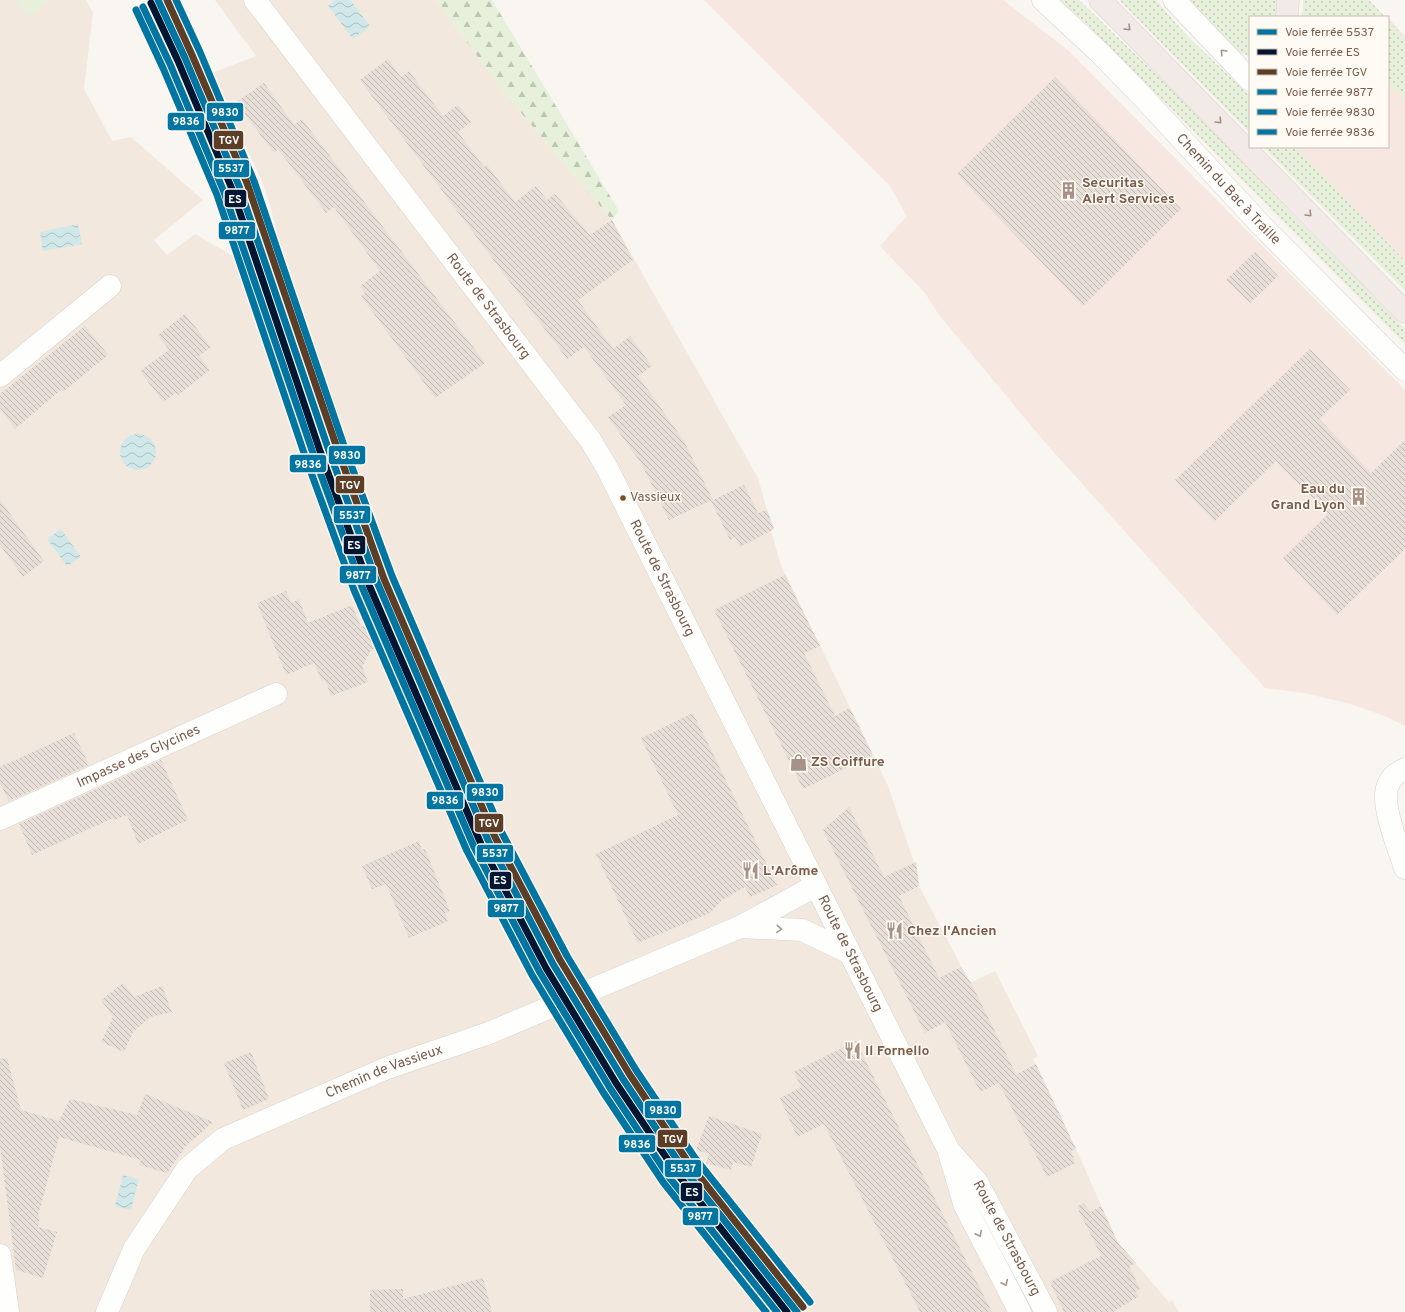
<svg xmlns="http://www.w3.org/2000/svg" width="1405" height="1312" font-family="Overpass,sans-serif">
	<defs>
		<pattern id="grass-dots" width="8" height="8" patternUnits="userSpaceOnUse"><rect width="8" height="8" fill="#e7f0db"/><path d="M2 2h.1M6 6h.1" fill="none" stroke="#c0c6b4" stroke-width="1.8" stroke-linecap="round"/></pattern>
		<pattern id="forest-firs" width="22" height="20" patternUnits="userSpaceOnUse"><rect width="22" height="20" fill="#e7f0db"/><path d="M5 1l3.5 6h-7zM16 11l3.5 6h-7z" fill="#c0c6b4"/></pattern>
		<pattern id="water-waves" width="16" height="10" patternUnits="userSpaceOnUse"><rect width="16" height="10" fill="#d0e8ea"/><path d="M0 5q4-4 8 0t8 0" fill="none" stroke="#aebfc0"/></pattern>
		<pattern id="building-back-hatch" width="6" height="6" patternUnits="userSpaceOnUse"><rect width="6" height="6" fill="#e6ded7"/><path d="M-1 5l2 2M0 0l6 6M5-1l2 2" fill="none" stroke="#bfb7b1"/></pattern>
	</defs>
	<rect width="100%" height="100%" fill="#f9f5f0"/>
	<path fill="#f2e8de" d="M 0,0 L 86,0 L 93,12 L 84,89 L 112,141 L 131,137 L 203,200 L 154,240 L 167,255 L 195,234 L 252,267 L 280,246 L 270,205 L 261,179 L 212,73 L 256,56 L 215,0 L 436,0 L 505,94 L 612,220 L 758,478 L 767,510 L 774,529 L 771,531 L 781,565 L 888,786 L 917,871 L 919,886 L 970,983 L 995,971 L 1038,1056 L 1033,1059 L 1076,1149 L 1118,1243 L 1169,1302 L 1172,1300 L 1179,1312 L 0,1312 Z"/>
	<g fill="#f6e8e1">
		<path d="M 704,0 L 1003,0 L 1069,51 L 1405,390 L 1405,726 L 1387,717 L 1351,704 L 1304,693 L 1265,688 L 1042,439 L 939,315 L 925,293 L 880,246 L 907,216 L 889,185 Z"/>
		<path d="M 1388,18 L 1405,36 L 1405,261 L 1296,147 L 1388,147 Z"/>
	</g>
	<g fill="url(#grass-dots)">
		<path d="M 1055,0 L 1079,0 L 1166,84 L 1405,329 L 1405,344 L 1084,21 Z"/>
		<path d="M 1119,0 L 1156,0 L 1187,36 L 1250,96 L 1250,133 Z"/>
		<path d="M 1187,0 L 1279,0 L 1277,17 L 1250,17 L 1250,55 L 1249,56 L 1237,51 Z"/>
		<path d="M 1303,0 L 1369,0 L 1385,17 L 1302,17 L 1303,10 Z"/>
		<path d="M 1388,20 L 1405,38 L 1405,100 L 1388,82 Z"/>
		<path d="M 1264,147 L 1296,147 L 1405,261 L 1405,291 Z"/>
	</g>
	<path fill="url(#forest-firs)" d="M 436,0 L 492,0 L 619,211 L 612,220 L 505,94 Z"/>
	<path fill="#e7f0db" d="M 15,0 L 48,0 L 29,17 Z"/>
	<g fill="url(#water-waves)">
		<path d="M 335,0 L 350,0 L 370,26 L 353,39 L 328,6 Z"/>
		<path d="M 78,224 L 82,244 L 43,251 L 40,232 Z"/>
		<circle cx="138" cy="452" r="18"/>
		<path d="M 61,529 L 81,557 L 67,566 L 47,539 Z"/>
		<path d="M 123,1175 L 139,1179 L 131,1210 L 115,1206 Z"/>
	</g>
	<g fill="url(#building-back-hatch)">
		<path d="M 388,59 L 401,77 L 409,71 L 443,116 L 458,105 L 471,122 L 458,132 L 484,167 L 487,165 L 515,202 L 536,186 L 547,200 L 555,194 L 590,235 L 612,220 L 633,260 L 578,300 L 613,349 L 630,336 L 652,366 L 638,376 L 684,441 L 713,500 L 744,485 L 758,513 L 767,510 L 774,529 L 740,547 L 735,537 L 730,540 L 711,501 L 712,500 L 669,520 L 641,463 L 608,417 L 626,405 L 584,347 L 567,359 L 360,80 Z"/>
		<path d="M 1055,77 L 1181,209 L 1083,306 L 957,174 Z"/>
		<path d="M 264,83 L 294,125 L 302,119 L 485,363 L 435,398 L 361,296 L 365,293 L 360,286 L 380,271 L 334,207 L 326,213 L 278,149 L 274,153 L 236,102 Z"/>
		<path d="M 1255,252 L 1278,276 L 1250,303 L 1226,280 Z"/>
		<path d="M 185,314 L 211,347 L 199,356 L 210,370 L 178,395 L 176,393 L 163,402 L 140,371 L 169,350 L 158,335 Z"/>
		<path d="M 85,326 L 108,355 L 63,392 L 61,390 L 15,429 L 0,408 L 0,394 Z"/>
		<path d="M 1310,349 L 1350,390 L 1319,419 L 1371,473 L 1405,440 L 1405,549 L 1337,615 L 1283,558 L 1328,514 L 1276,461 L 1215,521 L 1175,480 Z"/>
		<path d="M 0,500 L 44,561 L 23,577 L 0,545 Z"/>
		<path d="M 785,575 L 820,646 L 804,653 L 835,716 L 850,708 L 873,755 L 803,789 L 714,610 Z"/>
		<path d="M 286,591 L 291,603 L 299,599 L 308,623 L 352,605 L 361,627 L 374,621 L 383,645 L 371,650 L 362,667 L 368,682 L 331,696 L 325,680 L 322,681 L 314,663 L 286,675 L 257,603 Z"/>
		<path d="M 693,713 L 777,885 L 750,897 L 745,887 L 722,900 L 710,913 L 638,943 L 596,854 L 678,815 L 641,738 Z"/>
		<path d="M 74,733 L 89,765 L 9,801 L 0,783 L 0,767 Z"/>
		<path d="M 161,760 L 188,820 L 138,844 L 127,815 L 114,820 L 113,818 L 32,855 L 19,824 Z"/>
		<path d="M 849,807 L 884,877 L 916,862 L 919,886 L 899,896 L 939,978 L 961,967 L 971,983 L 1016,1074 L 980,1092 L 945,1022 L 925,1033 L 823,830 Z"/>
		<path d="M 419,841 L 422,850 L 425,849 L 450,911 L 445,913 L 448,921 L 409,938 L 386,884 L 372,889 L 362,866 Z"/>
		<path d="M 123,983 L 134,997 L 162,986 L 172,1012 L 150,1017 L 133,1032 L 124,1052 L 101,1042 L 113,1017 L 101,1000 Z"/>
		<path d="M 856,1041 L 873,1076 L 992,1312 L 920,1312 L 824,1124 L 797,1137 L 780,1098 L 801,1087 L 794,1072 Z"/>
		<path d="M 251,1052 L 269,1099 L 243,1110 L 224,1063 Z"/>
		<path d="M 7,1058 L 21,1110 L 59,1121 L 70,1099 L 137,1115 L 145,1094 L 213,1122 L 185,1147 L 167,1173 L 139,1165 L 141,1160 L 59,1137 L 38,1216 L 40,1217 L 38,1227 L 57,1232 L 43,1278 L 16,1270 L 0,1146 L 0,1059 Z"/>
		<path d="M 1036,1064 L 1076,1149 L 1071,1151 L 1075,1163 L 1047,1177 L 999,1083 Z"/>
		<path d="M 709,1116 L 762,1134 L 751,1167 L 733,1162 L 731,1170 L 706,1163 L 709,1154 L 696,1150 Z"/>
		<path d="M 1083,1203 L 1091,1212 L 1101,1206 L 1118,1243 L 1136,1263 L 1129,1266 L 1140,1289 L 1135,1292 L 1139,1296 L 1113,1312 L 1064,1312 L 1050,1282 L 1101,1256 L 1077,1207 Z"/>
		<path d="M 483,1278 L 492,1312 L 370,1312 L 370,1290 L 403,1289 L 403,1299 Z"/>
	</g>
	<g fill="none" stroke-linecap="round" stroke-linejoin="round">
		<defs>
			<g id="street">
				<path d="M 1174,0 L 1250,80"/>
				<path d="M 0,376 L 110,286"/>
				<path d="M 1405,769 C 1398,772 1392,776 1389,783 C 1378,801 1399,848 1405,868"/>
				<path id="s1" d="M 0,819 L 276,694"/>
				<path d="M 740,927 L 802,930 L 848,952"/>
				<path d="M 0,1255 L 8,1312"/>
				<path id="s2" d="M 107,1312 L 134,1249 L 187,1169 L 223,1139 L 387,1068 L 489,1033 L 740,927 L 815,886"/>
			</g>
			<g id="secondary">
				<path id="s3" d="M 255,0 L 591,441 L 607,468 L 948,1149 L 965,1206 L 1020,1312"/>
				<path id="s4" d="M 1043,0 L 1100,53 L 1142,96 L 1261,225 L 1405,370"/>
				<path id="s5" d="M 952,1154 L 977,1182 L 1046,1312"/>
			</g>
			<g id="highway">
				<path d="M 1100,0 L 1405,312"/>
				<path d="M 1287,17 L 1288,0"/>
			</g>
		</defs>
		<use href="#street" stroke="#d7d1cb" stroke-width="23"/>
		<use href="#secondary" stroke="#d9d2cb" stroke-width="23"/>
		<use href="#highway" stroke="#dad1cc" stroke-width="23"/>
		<use href="#street" stroke="#fefefd" stroke-width="22"/>
		<use href="#secondary" stroke="#fefefd" stroke-width="22"/>
		<use href="#highway" stroke="#f2eae7" stroke-width="22"/>
		<defs>
			<path id="rail-1" d="M 158,0 L 185,58 L 239,186 L 328,448 L 377,582 L 488,840 L 553,964 L 623,1079 L 682,1167 L 797,1312"/>
			<path id="rail-2" d="M 151,3 L 178,61 L 232,189 L 320,451 L 369,585 L 481,844 L 546,968 L 616,1083 L 676,1172 L 787,1312"/>
			<path id="rail-3" d="M 167,0 L 192,55 L 247,183 L 336,445 L 384,579 L 495,837 L 560,960 L 630,1075 L 688,1162 L 803,1307"/>
			<path id="rail-4" d="M 143,7 L 170,64 L 224,192 L 313,453 L 362,587 L 474,847 L 539,971 L 610,1088 L 669,1177 L 777,1312"/>
			<path id="rail-5" d="M 176,0 L 200,52 L 254,181 L 343,443 L 392,576 L 502,833 L 567,956 L 636,1070 L 695,1158 L 810,1302"/>
			<path id="rail-6" d="M 136,10 L 163,68 L 217,195 L 305,456 L 354,590 L 467,851 L 532,975 L 603,1092 L 663,1182 L 766,1312"/>
		</defs>
		<use href="#rail-1" stroke="#fffaf3" stroke-width="10"/>
		<use href="#rail-2" stroke="#fffaf3" stroke-width="10"/>
		<use href="#rail-3" stroke="#fffaf3" stroke-width="10"/>
		<use href="#rail-4" stroke="#fffaf3" stroke-width="10"/>
		<use href="#rail-5" stroke="#fffaf3" stroke-width="10"/>
		<use href="#rail-6" stroke="#fffaf3" stroke-width="10"/>
		<use href="#rail-1" stroke="#0075a1" stroke-width="7"/>
		<use href="#rail-2" stroke="#011633" stroke-width="7"/>
		<use href="#rail-3" stroke="#5c3e26" stroke-width="7"/>
		<use href="#rail-4" stroke="#0075a1" stroke-width="7"/>
		<use href="#rail-5" stroke="#0075a1" stroke-width="7"/>
		<use href="#rail-6" stroke="#0075a1" stroke-width="7"/>
	</g>
	<defs><path id="oneway-chevron" d="M-2-3.5L2.5 0L-2 3.5" fill="none" stroke-width="1.6" stroke-linecap="round" stroke-linejoin="round"/></defs>
	<g stroke="#a48e83">
		<use href="#oneway-chevron" transform="translate(1128 28) rotate(46)"/>
		<use href="#oneway-chevron" transform="translate(1219 121) rotate(46)"/>
		<use href="#oneway-chevron" transform="translate(1309 214) rotate(46)"/>
	</g>
	<g stroke="#a8958b">
		<use href="#oneway-chevron" transform="translate(1223 52) rotate(-134)"/>
		<use href="#oneway-chevron" transform="translate(779 929) rotate(3)"/>
		<use href="#oneway-chevron" transform="translate(979 1234) rotate(63)"/>
		<use href="#oneway-chevron" transform="translate(1005 1283) rotate(63)"/>
	</g>
	<defs>
		<symbol id="building-bare" viewBox="-9 -9 18 18"><path d="M-4-6H4V6H1V3H-1V6H-4ZM-2.5-4.3h1.7v1.8h-1.7ZM.8-4.3h1.7v1.8H.8ZM-2.5-1h1.7V.8h-1.7ZM.8-1h1.7V.8H.8Z" fill="#a69286" stroke="#fffaf3" stroke-width="2.5" paint-order="stroke"/></symbol>
		<symbol id="shop-bare" viewBox="-9 -9 18 18"><path d="M-5-2.5h2.3a2.7 3.5 0 0 1 5.4 0H5L5.5 6h-11ZM-1.5-2.5h3a1.5 2.3 0 0 0-3 0Z" fill="#a69286" stroke="#fffaf3" stroke-width="2.5" paint-order="stroke"/></symbol>
		<symbol id="restaurant-bare" viewBox="-9 -9 18 18"><path d="M-5-6h1v4h1v-4h1v4h1v-4h1v5L-1.5 .5V6h-2V.5L-5-1ZM5-6V6H3V1.5H1.5Q1.5-4 5-6Z" fill="#a69286" stroke="#fffaf3" stroke-width="2.5" paint-order="stroke"/></symbol>
	</defs>
	<g fill-rule="evenodd">
		<use href="#building-bare" x="1056" y="178" width="25" height="25"/>
		<use href="#building-bare" x="1346" y="484" width="25" height="25"/>
		<use href="#shop-bare" x="786" y="750" width="25" height="25"/>
		<use href="#restaurant-bare" x="738" y="858" width="25" height="25"/>
		<use href="#restaurant-bare" x="882" y="918" width="25" height="25"/>
		<use href="#restaurant-bare" x="840" y="1038" width="25" height="25"/>
	</g>
	<circle fill="#7a4b2a" stroke="#fffaf3" stroke-width="1.5" cx="623" cy="498" r="3.5"/>
	<g text-anchor="middle" dominant-baseline="central" stroke-width="3" stroke-linejoin="round" paint-order="stroke">
		<g font-size="13" fill="#7a5c4d" stroke="#fffaf3" text-anchor="start">
			<text x="630" y="498">Vassieux</text>
		</g>
		<g font-size="14" font-weight="bold" fill="#7a5c4d" stroke="#fffaf3" text-anchor="start">
			<text x="1082" y="183">Securitas<tspan x="1082" dy="16">Alert Services</tspan></text>
			<text x="1345" y="489" text-anchor="end">Eau du<tspan x="1345" dy="16">Grand Lyon</tspan></text>
			<text x="811" y="762">ZS Coiffure</text>
			<text x="763" y="871">L'Arôme</text>
			<text x="907" y="931">Chez l'Ancien</text>
			<text x="865" y="1051">Il Fornello</text>
		</g>
		<g font-size="14" fill="#7a5c4d" stroke="#fffaf3">
			<text stroke="none"><textPath href="#s4" startOffset="265">Chemin du Bac à Traille</textPath></text>
			<text stroke="none"><textPath href="#s3" startOffset="385">Route de Strasbourg</textPath></text>
			<text stroke="none"><textPath href="#s3" startOffset="709">Route de Strasbourg</textPath></text>
			<text stroke="none"><textPath href="#s1" startOffset="152">Impasse des Glycines</textPath></text>
			<text stroke="none"><textPath href="#s3" startOffset="1129">Route de Strasbourg</textPath></text>
			<text stroke="none"><textPath href="#s2" startOffset="386">Chemin de Vassieux</textPath></text>
			<text stroke="none"><textPath href="#s5" startOffset="101">Route de Strasbourg</textPath></text>
		</g>
	</g>
	<g stroke="#fffaf3" stroke-width="1.5">
		<rect x="206" y="102" width="38" height="20" rx="4" fill="#0075a1"/>
		<rect x="167" y="112" width="38" height="19" rx="4" fill="#0075a1"/>
		<rect x="213" y="130" width="31" height="20" rx="4" fill="#5c3e26"/>
		<rect x="213" y="159" width="37" height="19" rx="4" fill="#0075a1"/>
		<rect x="224" y="189" width="23" height="19" rx="4" fill="#011633"/>
		<rect x="218" y="221" width="38" height="19" rx="4" fill="#0075a1"/>
		<rect x="328" y="445" width="38" height="20" rx="4" fill="#0075a1"/>
		<rect x="289" y="454" width="38" height="19" rx="4" fill="#0075a1"/>
		<rect x="335" y="475" width="30" height="19" rx="4" fill="#5c3e26"/>
		<rect x="333" y="505" width="38" height="19" rx="4" fill="#0075a1"/>
		<rect x="343" y="535" width="23" height="20" rx="4" fill="#011633"/>
		<rect x="339" y="565" width="38" height="19" rx="4" fill="#0075a1"/>
		<rect x="466" y="783" width="38" height="19" rx="4" fill="#0075a1"/>
		<rect x="426" y="791" width="38" height="19" rx="4" fill="#0075a1"/>
		<rect x="474" y="813" width="30" height="20" rx="4" fill="#5c3e26"/>
		<rect x="476" y="844" width="38" height="19" rx="4" fill="#0075a1"/>
		<rect x="489" y="871" width="23" height="19" rx="4" fill="#011633"/>
		<rect x="487" y="899" width="38" height="19" rx="4" fill="#0075a1"/>
		<rect x="644" y="1100" width="38" height="19" rx="4" fill="#0075a1"/>
		<rect x="657" y="1129" width="31" height="19" rx="4" fill="#5c3e26"/>
		<rect x="618" y="1134" width="38" height="19" rx="4" fill="#0075a1"/>
		<rect x="664" y="1159" width="38" height="19" rx="4" fill="#0075a1"/>
		<rect x="680" y="1182" width="23" height="20" rx="4" fill="#011633"/>
		<rect x="682" y="1207" width="37" height="19" rx="4" fill="#0075a1"/>
	</g>
	<g font-size="11" text-anchor="middle" font-weight="bold" fill="#fff">
		<text x="225" y="116">9830</text>
		<text x="186" y="125">9836</text>
		<text x="229" y="144">TGV</text>
		<text x="231" y="172">5537</text>
		<text x="235" y="203">ES</text>
		<text x="237" y="234">9877</text>
		<text x="347" y="459">9830</text>
		<text x="308" y="468">9836</text>
		<text x="350" y="489">TGV</text>
		<text x="352" y="519">5537</text>
		<text x="354" y="549">ES</text>
		<text x="358" y="579">9877</text>
		<text x="485" y="796">9830</text>
		<text x="445" y="804">9836</text>
		<text x="489" y="827">TGV</text>
		<text x="495" y="857">5537</text>
		<text x="500" y="884">ES</text>
		<text x="506" y="912">9877</text>
		<text x="663" y="1114">9830</text>
		<text x="673" y="1143">TGV</text>
		<text x="637" y="1148">9836</text>
		<text x="683" y="1172">5537</text>
		<text x="692" y="1196">ES</text>
		<text x="700" y="1220">9877</text>
	</g>
	<rect x="1249" y="16" width="140" height="132" fill="#fffaf3" stroke="#cabbb1"/>
	<rect x="1257" y="29" width="20" height="6" fill="#0075a1" stroke="#cabbb1"/>
	<text x="1285" y="36" font-size="12" fill="#7a5c4d">Voie ferrée 5537</text>
	<rect x="1257" y="49" width="20" height="6" fill="#011633" stroke="#cabbb1"/>
	<text x="1285" y="56" font-size="12" fill="#7a5c4d">Voie ferrée ES</text>
	<rect x="1257" y="69" width="20" height="6" fill="#5c3e26" stroke="#cabbb1"/>
	<text x="1285" y="76" font-size="12" fill="#7a5c4d">Voie ferrée TGV</text>
	<rect x="1257" y="89" width="20" height="6" fill="#0075a1" stroke="#cabbb1"/>
	<text x="1285" y="96" font-size="12" fill="#7a5c4d">Voie ferrée 9877</text>
	<rect x="1257" y="109" width="20" height="6" fill="#0075a1" stroke="#cabbb1"/>
	<text x="1285" y="116" font-size="12" fill="#7a5c4d">Voie ferrée 9830</text>
	<rect x="1257" y="129" width="20" height="6" fill="#0075a1" stroke="#cabbb1"/>
	<text x="1285" y="136" font-size="12" fill="#7a5c4d">Voie ferrée 9836</text>
</svg>
